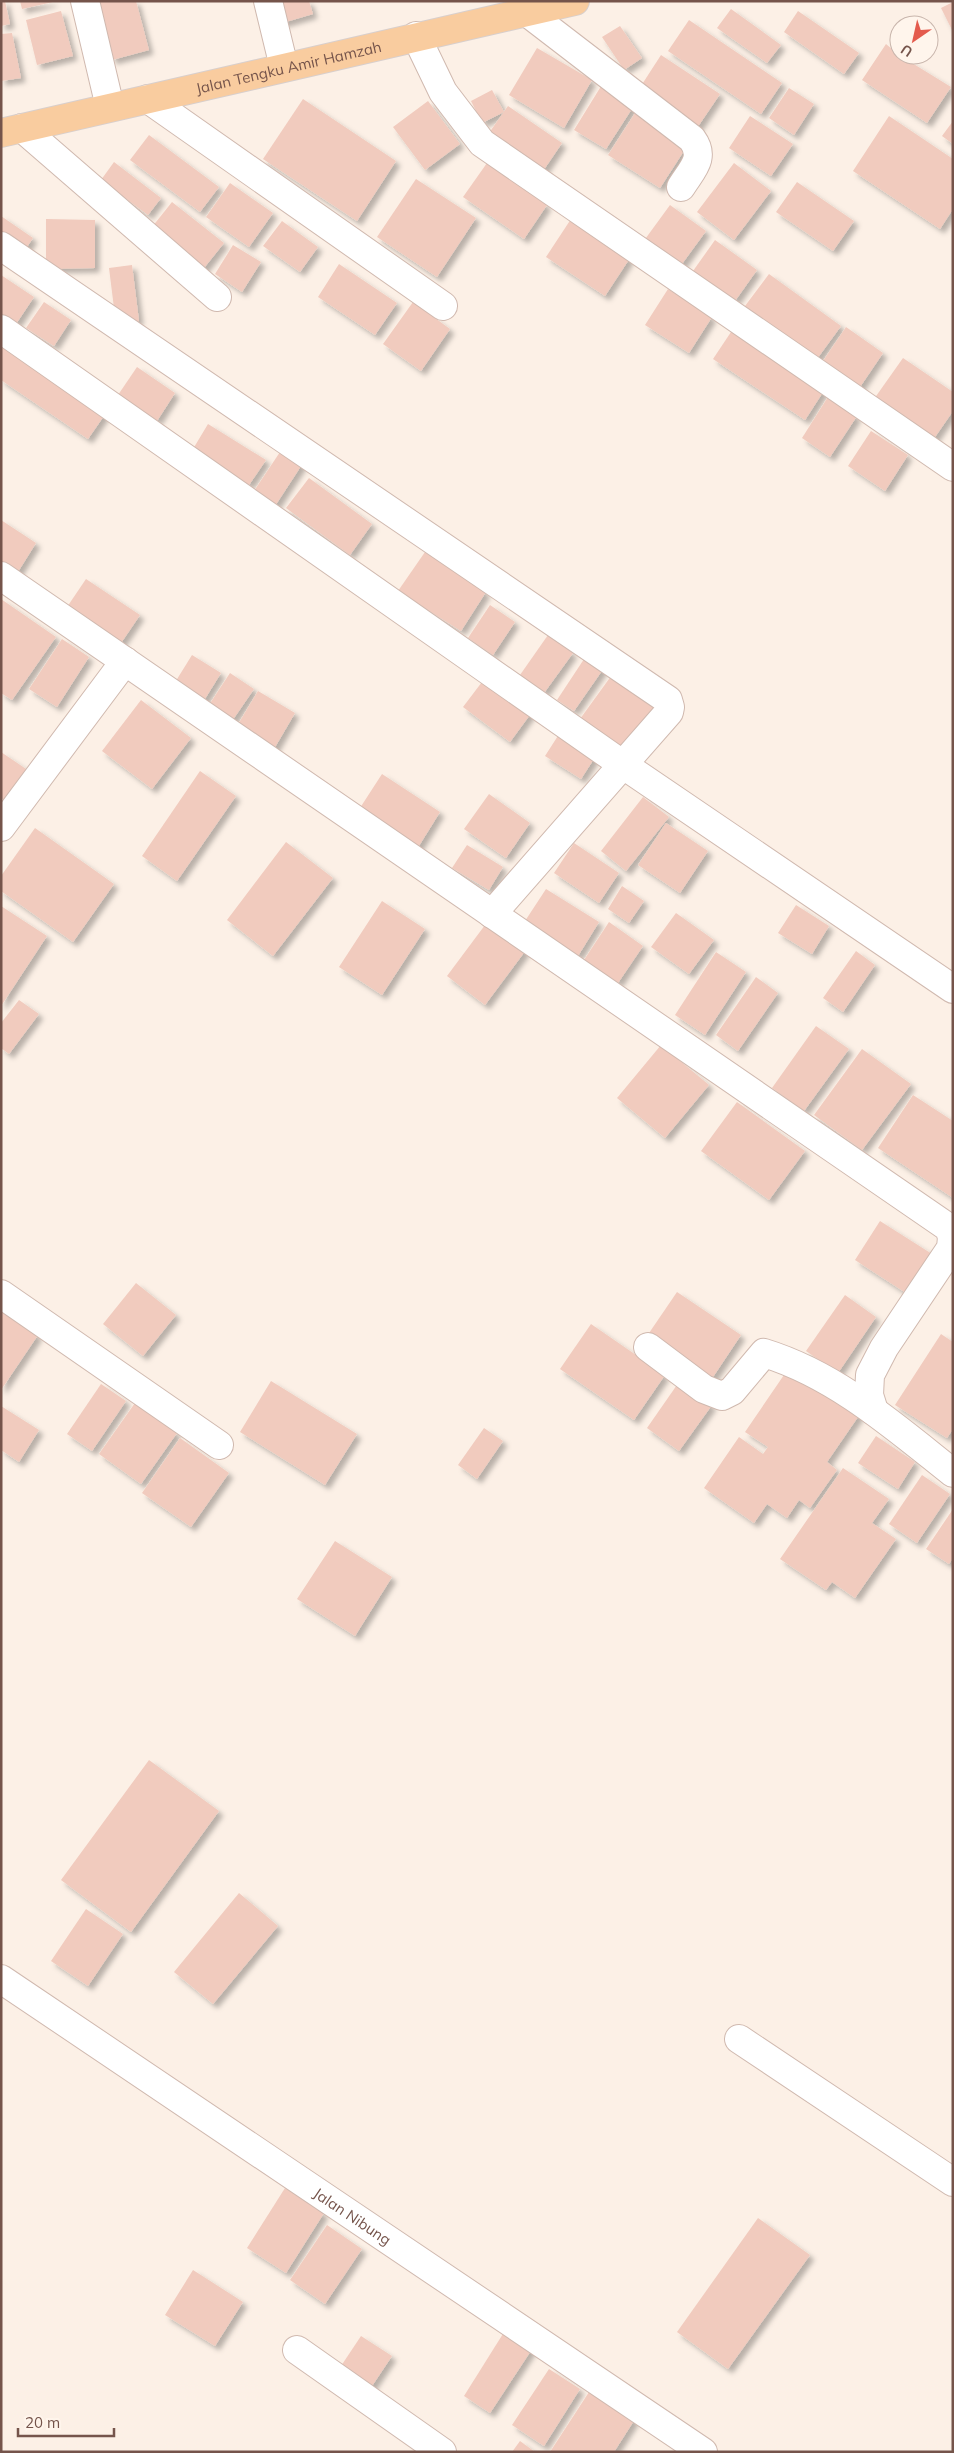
<svg xmlns="http://www.w3.org/2000/svg" width="954" height="2453" font-family="Mulish,sans-serif">
	<defs>
		<filter id="shadow"><feDropShadow dx="4.5" dy="4.5" stdDeviation="2.5" flood-color="#0004"/></filter>
	</defs>
	<rect width="100%" height="100%" fill="#fcf0e6"/>
	<g fill="#f1cbbe" filter="url(#shadow)">
		<path d="M 1,1 L 5,1 L 10,24 L 1,26 Z"/>
		<path d="M 20,1 L 53,1 L 53,2 L 22,9 Z"/>
		<path d="M 95,1 L 136,1 L 149,50 L 112,60 Z"/>
		<path d="M 272,1 L 309,1 L 313,14 L 279,24 Z"/>
		<path d="M 953,2 L 953,32 L 941,8 Z"/>
		<path d="M 731,9 L 781,45 L 767,63 L 717,28 Z"/>
		<path d="M 61,11 L 73,56 L 37,65 L 26,20 Z"/>
		<path d="M 798,11 L 859,53 L 844,74 L 784,32 Z"/>
		<path d="M 689,20 L 782,83 L 761,114 L 668,51 Z"/>
		<path d="M 620,26 L 642,58 L 624,70 L 602,37 Z"/>
		<path d="M 12,33 L 21,78 L 1,81 L 1,34 Z"/>
		<path d="M 886,44 L 899,55 L 951,87 L 927,123 L 862,80 Z"/>
		<path d="M 537,48 L 592,80 L 564,128 L 509,95 Z"/>
		<path d="M 661,55 L 720,94 L 697,128 L 639,89 Z"/>
		<path d="M 603,83 L 635,104 L 606,149 L 574,130 Z"/>
		<path d="M 789,88 L 814,104 L 794,135 L 769,118 Z"/>
		<path d="M 492,90 L 504,112 L 482,123 L 471,101 Z"/>
		<path d="M 303,99 L 396,161 L 357,221 L 263,159 Z"/>
		<path d="M 428,101 L 460,144 L 425,170 L 393,127 Z"/>
		<path d="M 508,106 L 562,143 L 543,171 L 489,133 Z"/>
		<path d="M 637,110 L 689,143 L 660,188 L 608,155 Z"/>
		<path d="M 750,116 L 793,144 L 771,176 L 729,148 Z"/>
		<path d="M 889,116 L 953,159 L 953,209 L 940,229 L 853,171 Z"/>
		<path d="M 953,121 L 953,144 L 942,136 Z"/>
		<path d="M 149,135 L 219,187 L 200,212 L 130,160 Z"/>
		<path d="M 114,162 L 161,198 L 148,215 L 101,180 Z"/>
		<path d="M 487,163 L 547,205 L 524,239 L 463,197 Z"/>
		<path d="M 734,163 L 771,191 L 734,240 L 697,212 Z"/>
		<path d="M 416,179 L 476,218 L 437,277 L 377,237 Z"/>
		<path d="M 797,182 L 854,221 L 833,251 L 776,212 Z"/>
		<path d="M 230,183 L 273,213 L 249,247 L 206,217 Z"/>
		<path d="M 172,202 L 224,243 L 200,273 L 148,232 Z"/>
		<path d="M 670,205 L 706,231 L 679,268 L 643,242 Z"/>
		<path d="M 1,216 L 33,238 L 21,256 L 1,242 Z"/>
		<path d="M 46,219 L 95,220 L 95,268 L 46,269 Z"/>
		<path d="M 571,219 L 630,258 L 605,296 L 546,257 Z"/>
		<path d="M 282,221 L 318,247 L 300,272 L 263,246 Z"/>
		<path d="M 715,240 L 757,270 L 735,301 L 693,271 Z"/>
		<path d="M 233,245 L 261,262 L 242,292 L 215,274 Z"/>
		<path d="M 339,264 L 397,303 L 375,335 L 318,297 Z"/>
		<path d="M 132,265 L 139,321 L 116,324 L 109,268 Z"/>
		<path d="M 769,274 L 841,326 L 814,363 L 742,310 Z"/>
		<path d="M 1,275 L 34,297 L 16,324 L 1,314 Z"/>
		<path d="M 668,289 L 712,317 L 689,353 L 645,325 Z"/>
		<path d="M 44,302 L 71,320 L 54,346 L 26,328 Z"/>
		<path d="M 413,302 L 450,329 L 421,371 L 383,344 Z"/>
		<path d="M 846,327 L 883,353 L 858,390 L 821,364 Z"/>
		<path d="M 733,329 L 825,389 L 805,420 L 713,359 Z"/>
		<path d="M 1,337 L 108,410 L 88,439 L 1,380 Z"/>
		<path d="M 903,358 L 953,392 L 953,411 L 933,440 L 874,399 Z"/>
		<path d="M 137,367 L 175,393 L 157,421 L 118,395 Z"/>
		<path d="M 828,397 L 857,416 L 830,457 L 802,438 Z"/>
		<path d="M 208,424 L 266,460 L 249,485 L 193,449 Z"/>
		<path d="M 871,431 L 908,455 L 885,491 L 848,466 Z"/>
		<path d="M 282,449 L 303,463 L 275,506 L 254,491 Z"/>
		<path d="M 309,478 L 372,524 L 350,555 L 286,508 Z"/>
		<path d="M 1,520 L 36,543 L 16,575 L 1,566 Z"/>
		<path d="M 425,552 L 486,592 L 461,631 L 398,591 Z"/>
		<path d="M 86,579 L 140,615 L 119,646 L 65,610 Z"/>
		<path d="M 1,599 L 56,637 L 12,700 L 1,693 Z"/>
		<path d="M 490,605 L 515,622 L 493,655 L 468,638 Z"/>
		<path d="M 548,635 L 573,653 L 544,693 L 520,675 Z"/>
		<path d="M 62,639 L 89,657 L 57,707 L 29,689 Z"/>
		<path d="M 588,653 L 606,665 L 574,711 L 557,700 Z"/>
		<path d="M 192,655 L 221,673 L 203,702 L 174,684 Z"/>
		<path d="M 614,672 L 661,705 L 626,753 L 580,719 Z"/>
		<path d="M 230,673 L 254,689 L 232,721 L 209,705 Z"/>
		<path d="M 485,678 L 532,712 L 510,742 L 463,707 Z"/>
		<path d="M 258,691 L 295,713 L 271,754 L 234,731 Z"/>
		<path d="M 141,700 L 191,738 L 152,789 L 102,751 Z"/>
		<path d="M 563,728 L 599,751 L 581,779 L 545,756 Z"/>
		<path d="M 1,752 L 32,773 L 11,804 L 1,798 Z"/>
		<path d="M 200,771 L 236,796 L 177,881 L 142,856 Z"/>
		<path d="M 382,774 L 440,812 L 417,849 L 358,811 Z"/>
		<path d="M 489,794 L 530,823 L 506,858 L 464,829 Z"/>
		<path d="M 643,797 L 669,817 L 626,871 L 601,851 Z"/>
		<path d="M 666,823 L 708,851 L 680,893 L 638,865 Z"/>
		<path d="M 35,828 L 114,884 L 73,942 L 1,891 L 1,876 Z"/>
		<path d="M 286,842 L 333,878 L 273,956 L 227,920 Z"/>
		<path d="M 574,843 L 619,873 L 599,903 L 554,873 Z"/>
		<path d="M 467,845 L 503,867 L 489,890 L 452,868 Z"/>
		<path d="M 622,886 L 644,901 L 629,923 L 608,909 Z"/>
		<path d="M 546,889 L 599,922 L 578,956 L 525,921 Z"/>
		<path d="M 382,901 L 425,929 L 382,995 L 339,967 Z"/>
		<path d="M 796,905 L 829,926 L 812,954 L 778,933 Z"/>
		<path d="M 1,906 L 47,936 L 1,1006 Z"/>
		<path d="M 676,913 L 714,940 L 689,974 L 651,947 Z"/>
		<path d="M 488,921 L 526,950 L 485,1005 L 447,976 Z"/>
		<path d="M 609,922 L 643,946 L 618,983 L 584,960 Z"/>
		<path d="M 856,951 L 875,965 L 843,1012 L 823,998 Z"/>
		<path d="M 716,952 L 746,972 L 705,1035 L 675,1015 Z"/>
		<path d="M 756,977 L 778,993 L 738,1051 L 716,1035 Z"/>
		<path d="M 19,1000 L 39,1014 L 9,1054 L 1,1048 L 1,1023 Z"/>
		<path d="M 816,1026 L 849,1049 L 804,1111 L 772,1088 Z"/>
		<path d="M 661,1045 L 709,1085 L 665,1138 L 617,1098 Z"/>
		<path d="M 862,1049 L 911,1084 L 862,1150 L 814,1115 Z"/>
		<path d="M 913,1095 L 953,1121 L 953,1198 L 878,1148 Z"/>
		<path d="M 737,1102 L 805,1151 L 769,1200 L 701,1151 Z"/>
		<path d="M 880,1221 L 932,1254 L 906,1293 L 855,1260 Z"/>
		<path d="M 136,1283 L 176,1315 L 143,1356 L 103,1324 Z"/>
		<path d="M 677,1292 L 741,1335 L 711,1380 L 647,1336 Z"/>
		<path d="M 845,1295 L 876,1317 L 838,1373 L 806,1351 Z"/>
		<path d="M 1,1310 L 38,1335 L 1,1390 Z"/>
		<path d="M 591,1324 L 665,1375 L 634,1420 L 560,1369 Z"/>
		<path d="M 941,1334 L 953,1342 L 953,1429 L 947,1438 L 895,1405 Z"/>
		<path d="M 786,1372 L 810,1387 L 813,1382 L 860,1414 L 827,1462 L 837,1470 L 810,1508 L 799,1500 L 787,1518 L 767,1504 L 754,1523 L 704,1488 L 739,1437 L 763,1454 L 768,1447 L 745,1432 Z"/>
		<path d="M 271,1381 L 357,1434 L 325,1485 L 240,1432 Z"/>
		<path d="M 679,1382 L 712,1405 L 679,1451 L 647,1428 Z"/>
		<path d="M 101,1384 L 126,1401 L 92,1451 L 67,1434 Z"/>
		<path d="M 135,1403 L 177,1433 L 141,1484 L 99,1454 Z"/>
		<path d="M 1,1406 L 39,1430 L 19,1462 L 1,1450 Z"/>
		<path d="M 484,1428 L 503,1441 L 477,1479 L 458,1465 Z"/>
		<path d="M 876,1436 L 915,1462 L 898,1489 L 858,1463 Z"/>
		<path d="M 180,1438 L 229,1473 L 191,1527 L 142,1493 Z"/>
		<path d="M 843,1468 L 889,1499 L 872,1523 L 896,1539 L 855,1598 L 832,1582 L 826,1590 L 780,1559 Z"/>
		<path d="M 922,1475 L 950,1494 L 917,1543 L 889,1524 Z"/>
		<path d="M 953,1509 L 953,1558 L 949,1564 L 926,1549 Z"/>
		<path d="M 335,1541 L 392,1577 L 355,1636 L 297,1599 Z"/>
		<path d="M 149,1760 L 219,1811 L 131,1932 L 61,1880 Z"/>
		<path d="M 239,1893 L 278,1926 L 213,2004 L 174,1972 Z"/>
		<path d="M 86,1909 L 123,1934 L 88,1986 L 51,1961 Z"/>
		<path d="M 285,2188 L 324,2213 L 286,2273 L 247,2248 Z"/>
		<path d="M 758,2218 L 810,2255 L 728,2369 L 677,2332 Z"/>
		<path d="M 327,2225 L 362,2249 L 325,2304 L 290,2280 Z"/>
		<path d="M 193,2270 L 243,2302 L 215,2346 L 165,2315 Z"/>
		<path d="M 506,2329 L 534,2346 L 490,2413 L 464,2396 Z"/>
		<path d="M 361,2336 L 392,2356 L 368,2392 L 337,2372 Z"/>
		<path d="M 549,2369 L 580,2389 L 544,2446 L 512,2425 Z"/>
		<path d="M 591,2389 L 635,2419 L 614,2452 L 550,2452 Z"/>
		<path d="M 520,2441 L 535,2452 L 512,2452 Z"/>
	</g>
	<g fill="none" stroke-linecap="round" stroke-linejoin="round">
		<defs>
			<g id="minor">
				<path d="M 85,1 L 110,107"/>
				<path d="M 268,1 L 284,67"/>
				<path d="M 525,1 L 528,13 L 692,139 C 706,158 692,169 681,187"/>
				<path d="M 416,36 L 443,92 L 482,143 L 953,467"/>
				<path d="M 148,99 L 443,306"/>
				<path d="M 22,128 L 217,297"/>
				<path d="M 1,246 L 668,700 L 670,707 L 669,712 L 492,914"/>
				<path d="M 1,329 L 622,764 L 953,989"/>
				<path d="M 1,576 L 949,1228 L 952,1237 L 951,1248 L 884,1348 L 870,1375 L 869,1395 L 874,1411"/>
				<path d="M 1,827 L 125,661"/>
				<path d="M 1,1294 L 219,1445"/>
				<path d="M 648,1347 L 704,1389 L 722,1396 L 732,1391 L 764,1353 C 836,1375 895,1427 953,1473"/>
				<path id="s1" d="M 1,1979 L 703,2452"/>
				<path d="M 739,2039 L 953,2182"/>
				<path d="M 297,2350 L 442,2452"/>
			</g>
			<g id="major">
				<path id="s2" d="M 1,133 L 575,1"/>
			</g>
		</defs>
		<use href="#minor" stroke="#d0b9af" stroke-width="30"/>
		<use href="#major" stroke="#d8cfcd" stroke-width="30"/>
		<use href="#minor" stroke="#fff" stroke-width="28"/>
		<use href="#major" stroke="#f9cc9f" stroke-width="28"/>
	</g>
	<g text-anchor="middle" dominant-baseline="central" stroke-width="4.5" stroke-linejoin="round" paint-order="stroke">
		<g font-size="15" fill="#75544b" stroke="#fff5ec">
			<text stroke="none"><textPath href="#s2" startOffset="295">Jalan Tengku Amir Hamzah</textPath></text>
			<text stroke="none"><textPath href="#s1" startOffset="424">Jalan Nibung</textPath></text>
		</g>
	</g>
	<rect width="954" height="2453" fill="none" stroke="#75544b" stroke-width="5"/>
	<g transform="translate(914 40) rotate(214)"><circle r="24" fill="#fff5ec" stroke="#c8b5ac"/>
	<path d="M0-4L9 19L0 12L-9 19Z" fill="#e45b4d"/>
	<text y="-8" font-size="14" font-weight="bold" text-anchor="middle" fill="#75544b">U</text>
	</g>
	<path d="M18 2428v8h96v-8" fill="none" stroke="#75544b" stroke-width="2.5"/>
	<text x="25" y="2428" font-size="15" fill="#75544b" stroke="#fff5ec" stroke-width="4" paint-order="stroke">20 m</text>
</svg>
